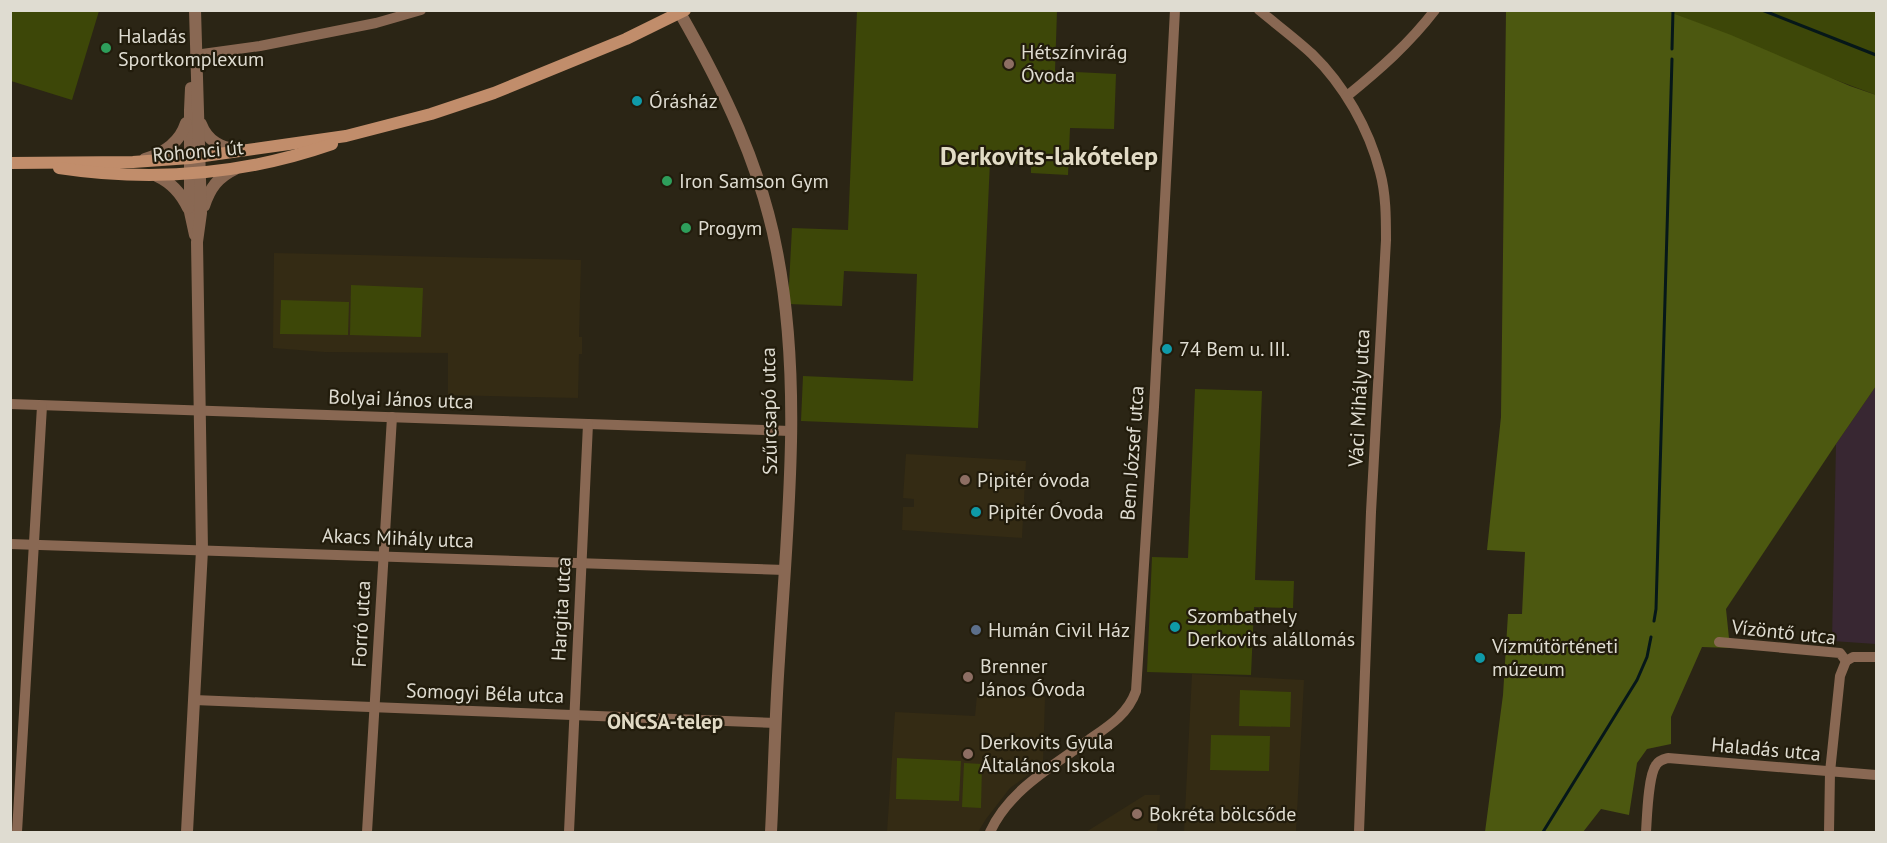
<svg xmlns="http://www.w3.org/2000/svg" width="1887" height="843" font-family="'PT Sans',sans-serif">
	<rect width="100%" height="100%" fill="#2b2515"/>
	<g fill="#342b14">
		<path d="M 274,253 L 581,260 L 579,337 L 582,337 L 582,354 L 579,354 L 578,398 L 448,395 L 448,353 L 324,352 L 273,348 Z"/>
		<path d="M 906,454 L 1026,461 L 1022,538 L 902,530 L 903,507 L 914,507 L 914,499 L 903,498 Z"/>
		<path d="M 1192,674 L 1304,680 L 1296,832 L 1184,832 Z"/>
		<path d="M 977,695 L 1045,697 L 1043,764 L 1010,788 L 986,819 L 978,832 L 887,832 L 895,712 L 975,716 Z"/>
		<path d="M 1145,795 L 1160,795 L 1157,832 L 1086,832 Z"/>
	</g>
	<path fill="#382732" d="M 1876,386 L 1876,644 L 1832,641 L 1836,444 Z"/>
	<g fill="#3d4708">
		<path d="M 1874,10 L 1876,11 L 1876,95 C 1805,70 1737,38 1667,11 Z"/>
		<path d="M 10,11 L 99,11 L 72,100 L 11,81 Z"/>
		<path d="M 857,11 L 1057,11 L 1055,71 L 1116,74 L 1114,129 L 1070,128 L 1068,175 L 1031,173 L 1031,165 L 990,161 L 978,428 L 801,421 L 803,376 L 913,381 L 917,274 L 844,271 L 842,306 L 788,304 L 792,228 L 848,230 Z"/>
		<path d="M 351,285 L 423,288 L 421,337 L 350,335 Z"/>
		<path d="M 281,300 L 349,302 L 348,335 L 280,334 Z"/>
		<path d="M 1195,389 L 1262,391 L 1255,580 L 1294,581 L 1293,608 L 1254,607 L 1251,675 L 1147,672 L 1152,557 L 1188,558 Z"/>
		<path d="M 1240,690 L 1291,692 L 1290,727 L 1239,726 Z"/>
		<path d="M 1211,735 L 1270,736 L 1269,771 L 1210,770 Z"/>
		<path d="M 897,758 L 961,761 L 959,801 L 896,799 Z"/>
		<path d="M 964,763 L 982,764 L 981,808 L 962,807 Z"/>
	</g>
	<path fill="#4c5810" d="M 1506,11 L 1667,11 L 1731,35 L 1850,86 L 1876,95 L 1876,386 L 1836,444 L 1726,609 L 1730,648 L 1702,647 L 1671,717 L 1671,744 L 1647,749 L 1637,763 L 1629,815 L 1601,809 L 1583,832 L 1485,832 L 1503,695 L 1508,614 L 1522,614 L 1525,552 L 1487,550 L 1501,417 Z"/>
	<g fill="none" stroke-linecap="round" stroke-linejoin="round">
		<g stroke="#061719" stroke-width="3">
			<path d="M 1762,10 L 1876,55"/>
			<path d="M 1672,49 L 1673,10"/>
			<path d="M 1654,621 L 1656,609 L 1672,59"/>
			<path d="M 1543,832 L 1637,680 L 1647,657 L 1651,637"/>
		</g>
		<g stroke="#896853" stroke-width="10">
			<path d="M 1259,10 C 1277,25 1296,39 1312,54 C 1344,85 1369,129 1380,172 C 1386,194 1386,218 1386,240 L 1371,512 L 1359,832"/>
			<path d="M 195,55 L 260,46 L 376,23 L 421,10"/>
			<path d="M 1347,96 C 1379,70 1409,44 1435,10"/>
			<path d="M 10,404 L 790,431"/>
			<path d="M 10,544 L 785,570"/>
			<path d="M 1719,642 L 1840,653 L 1846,661"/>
			<path d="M 1846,661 L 1853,657 L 1876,657"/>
			<path d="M 194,700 L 776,723"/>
			<path d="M 17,832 L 42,406"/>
			<path d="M 367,832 L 392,417"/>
			<path d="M 569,832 L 588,424"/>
			<path d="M 990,832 C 1009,790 1053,766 1090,739 C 1109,726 1128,714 1136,691 L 1154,407 L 1175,10"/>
			<path d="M 1646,832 C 1647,818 1648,776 1656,765 C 1659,760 1664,759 1668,758 L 1876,775"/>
			<path d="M 1829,832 L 1830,772 L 1840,676 L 1846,661"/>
		</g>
		<g stroke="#896853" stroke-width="12">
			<path d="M 680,13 C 723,88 761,166 777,252 C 803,386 787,525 779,660 C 775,717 774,775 771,832"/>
			<path d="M 191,88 L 190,110 L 190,212 L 195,235"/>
			<path d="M 201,124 C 207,140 222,150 239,148"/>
			<path d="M 145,159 C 164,153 180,142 186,123"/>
			<path d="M 157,176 C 172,183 181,193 188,208"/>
			<path d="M 204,206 C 210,188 218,177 235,169"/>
			<path d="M 187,832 L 202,550 L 197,242 L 201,213 L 195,10"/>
		</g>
		<g stroke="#c18d6b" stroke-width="12">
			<path d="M 10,163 L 133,162 L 190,158 L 346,136 L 431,114 L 494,93 L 626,39 L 685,10"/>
			<path d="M 59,168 C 151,182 243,175 332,144"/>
		</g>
	</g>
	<g fill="#2e9e5b" stroke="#221c0c" stroke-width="2">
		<circle cx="106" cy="48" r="6"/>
		<circle cx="667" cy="181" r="6"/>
		<circle cx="686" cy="228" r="6"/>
	</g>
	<g fill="#8d6e63" stroke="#221c0c" stroke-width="2">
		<circle cx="1009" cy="64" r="6"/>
		<circle cx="965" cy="480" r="6"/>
		<circle cx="968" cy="677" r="6"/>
		<circle cx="968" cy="754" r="6"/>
		<circle cx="1137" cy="814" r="6"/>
	</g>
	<g fill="#0f9aa8" stroke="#221c0c" stroke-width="2">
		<circle cx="637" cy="101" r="6"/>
		<circle cx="1167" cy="349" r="6"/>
		<circle cx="976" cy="512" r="6"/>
		<circle cx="1175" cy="627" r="6"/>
		<circle cx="1480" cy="658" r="6"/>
	</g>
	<circle fill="#5c6f8a" stroke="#221c0c" stroke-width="2" cx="976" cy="630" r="6"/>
	<g text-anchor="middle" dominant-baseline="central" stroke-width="4.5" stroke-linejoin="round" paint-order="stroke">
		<g font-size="20" fill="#dfdcd1" stroke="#221c0c" text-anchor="start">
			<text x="118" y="36">Haladás<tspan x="118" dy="23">Sportkomplexum</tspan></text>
			<text x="1021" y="52">Hétszínvirág<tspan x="1021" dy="23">Óvoda</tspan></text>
			<text x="649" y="101">Órásház</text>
			<text x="679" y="181">Iron Samson Gym</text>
			<text x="698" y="228">Progym</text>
			<text x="1179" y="349">74 Bem u. III.</text>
			<text x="977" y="480">Pipitér óvoda</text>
			<text x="988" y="512">Pipitér Óvoda</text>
			<text x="1187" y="616">Szombathely<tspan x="1187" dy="23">Derkovits alállomás</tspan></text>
			<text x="988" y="630">Humán Civil Ház</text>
			<text x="1492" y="646">Vízműtörténeti<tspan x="1492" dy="23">múzeum</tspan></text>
			<text x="980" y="666">Brenner<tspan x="980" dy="23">János Óvoda</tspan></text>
			<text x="980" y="742">Derkovits Gyula<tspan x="980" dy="23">Általános Iskola</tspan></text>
			<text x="1149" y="814">Bokréta bölcsőde</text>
		</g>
		<g font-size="20" fill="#dfdcd1" stroke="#221c0c">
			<text transform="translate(198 151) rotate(-5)">Rohonci út</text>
			<text transform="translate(1359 398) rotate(-87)">Váci Mihály utca</text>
			<text transform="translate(401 399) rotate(2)">Bolyai János utca</text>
			<text transform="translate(769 411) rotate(-91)">Szűrcsapó utca</text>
			<text transform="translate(1132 453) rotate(-86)">Bem József utca</text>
			<text transform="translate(398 538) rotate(2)">Akacs Mihály utca</text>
			<text transform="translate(561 609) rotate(-87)">Hargita utca</text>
			<text transform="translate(361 624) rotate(-87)">Forró utca</text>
			<text transform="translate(1784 632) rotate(6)">Vízöntő utca</text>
			<text transform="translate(485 693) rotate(2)">Somogyi Béla utca</text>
			<text transform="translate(1766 749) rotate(5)">Haladás utca</text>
		</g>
		<g font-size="21" font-weight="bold" fill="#e2dbc6" stroke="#221c0c">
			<text x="665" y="721">ONCSA-telep</text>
		</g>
		<g font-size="26" font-weight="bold" fill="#e2dbc6" stroke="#221c0c">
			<text x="1049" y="155">Derkovits-lakótelep</text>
		</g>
	</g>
	<rect width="1887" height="843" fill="none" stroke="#dfdcd1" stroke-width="24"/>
</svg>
